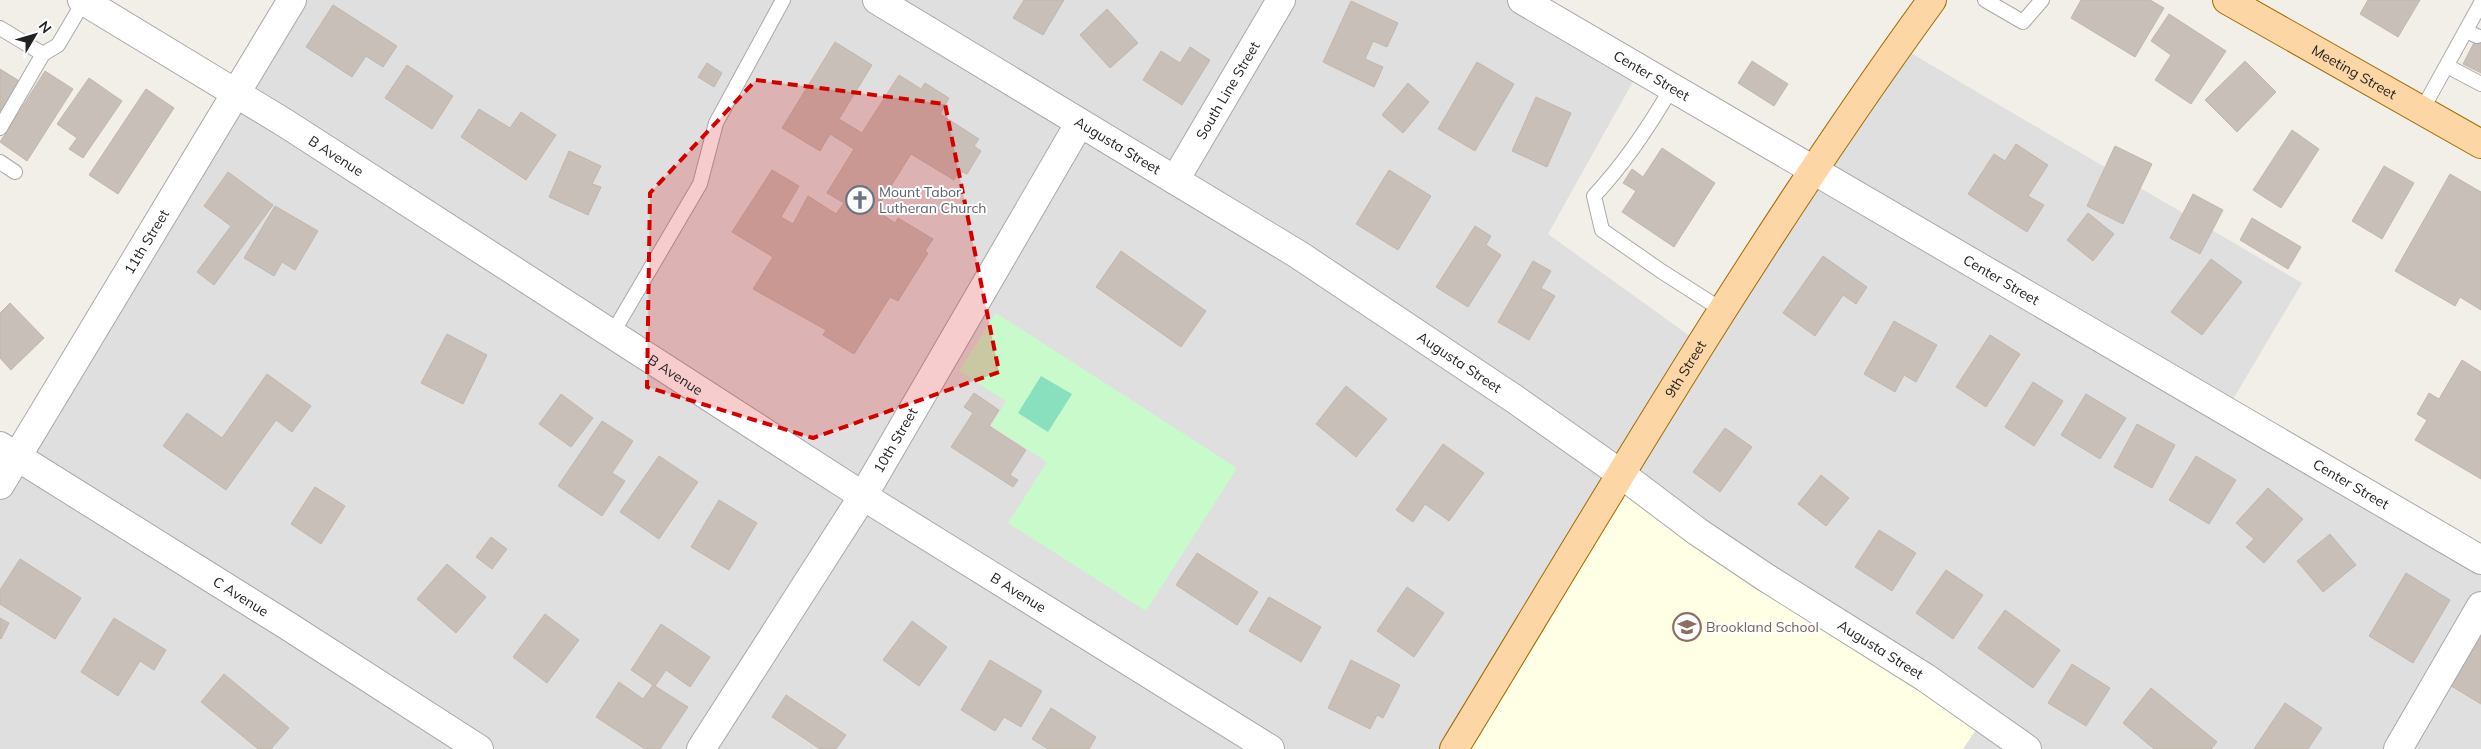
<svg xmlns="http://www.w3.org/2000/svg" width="2481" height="749" font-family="Mulish,sans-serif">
	<rect width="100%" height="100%" fill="#f2efe9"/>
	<path fill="#e0dfdf" d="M 292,0 L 1522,0 L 1640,69 L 1548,234 L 1701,344 L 1899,46 L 2302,283 L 2226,411 L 2481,560 L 2481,749 L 0,749 L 0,446 L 17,456 Z"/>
	<path fill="#ffffe5" d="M 1621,474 L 1984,718 L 1963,749 L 1454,749 Z"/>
	<path fill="#c8facc" d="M 996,313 L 1237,468 L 1146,611 L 1008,523 L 1047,462 L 991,426 L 1006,401 L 959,371 Z"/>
	<path fill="#88e0be" d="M 1041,376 L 1072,394 L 1048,432 L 1018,413 Z"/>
	<g fill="#c7bfb8" stroke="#c4b6ab">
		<path d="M 1024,0 L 1064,0 L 1043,35 L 1013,18 Z"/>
		<path d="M 2081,0 L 2150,0 L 2164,8 L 2135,57 L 2071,18 Z"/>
		<path d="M 2368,0 L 2420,0 L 2398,37 L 2360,14 Z"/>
		<path d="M 1351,1 L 1398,23 L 1387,47 L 1373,41 L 1365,59 L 1383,67 L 1374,87 L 1323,62 Z"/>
		<path d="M 333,5 L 397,46 L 383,67 L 366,56 L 352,77 L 306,47 Z"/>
		<path d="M 1107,9 L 1138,43 L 1110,68 L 1080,35 Z"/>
		<path d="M 2169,14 L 2226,51 L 2191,104 L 2155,80 L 2171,55 L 2151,41 Z"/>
		<path d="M 2481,29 L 2481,73 L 2463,64 Z"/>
		<path d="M 835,42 L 872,65 L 839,119 L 862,133 L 899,75 L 921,89 L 925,83 L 949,98 L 940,114 L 979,139 L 974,146 L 981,151 L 967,174 L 959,171 L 954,180 L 911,154 L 876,210 L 895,223 L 898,218 L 933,239 L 925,251 L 928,253 L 898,301 L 890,297 L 854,354 L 823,335 L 826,330 L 753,289 L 773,257 L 732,232 L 772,170 L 799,186 L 781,217 L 793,224 L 808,196 L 836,214 L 844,203 L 827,193 L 854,149 L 830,134 L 820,151 L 782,128 Z"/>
		<path d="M 1190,47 L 1210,60 L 1182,105 L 1143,80 L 1161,51 L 1180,63 Z"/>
		<path d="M 1752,61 L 1788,84 L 1774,106 L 1738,83 Z"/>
		<path d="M 2245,61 L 2276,92 L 2237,132 L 2205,100 Z"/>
		<path d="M 1477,62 L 1514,84 L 1475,151 L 1438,129 Z"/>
		<path d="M 707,63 L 722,73 L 714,87 L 698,77 Z"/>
		<path d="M 407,65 L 453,96 L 432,129 L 385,98 Z"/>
		<path d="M 0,69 L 21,82 L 0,116 Z"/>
		<path d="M 45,71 L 73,89 L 27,161 L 0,142 Z"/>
		<path d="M 89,78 L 122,101 L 83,158 L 69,149 L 77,138 L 57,124 Z"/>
		<path d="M 1408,83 L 1429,102 L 1403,133 L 1382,115 Z"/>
		<path d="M 146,89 L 174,108 L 118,194 L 89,175 Z"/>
		<path d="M 1536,97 L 1571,113 L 1547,167 L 1512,151 Z"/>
		<path d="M 479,109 L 510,128 L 521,112 L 556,135 L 526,180 L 461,137 Z"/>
		<path d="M 2292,130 L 2319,149 L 2281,208 L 2253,190 Z"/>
		<path d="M 2016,144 L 2048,165 L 2028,196 L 2044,205 L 2027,232 L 1968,194 L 1994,154 L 2005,161 Z"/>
		<path d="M 2115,146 L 2152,164 L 2123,224 L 2087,206 Z"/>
		<path d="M 1662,148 L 1715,183 L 1674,247 L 1622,212 L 1636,191 L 1623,183 L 1632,169 L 1643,177 Z"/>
		<path d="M 569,151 L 601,166 L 592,184 L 601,187 L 588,215 L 549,197 Z"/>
		<path d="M 2384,166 L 2414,183 L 2382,239 L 2352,221 Z"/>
		<path d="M 1389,170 L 1431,196 L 1398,250 L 1356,224 Z"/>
		<path d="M 228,172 L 273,205 L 214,285 L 197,272 L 231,226 L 204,206 Z"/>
		<path d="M 2450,174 L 2481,192 L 2481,310 L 2460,297 L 2455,306 L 2395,271 Z"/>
		<path d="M 2193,194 L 2223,210 L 2200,254 L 2170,238 Z"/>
		<path d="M 275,206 L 318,231 L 295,270 L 282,262 L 274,276 L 244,258 Z"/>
		<path d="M 2088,213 L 2114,234 L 2093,261 L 2067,240 Z"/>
		<path d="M 2252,218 L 2301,247 L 2288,269 L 2240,240 Z"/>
		<path d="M 1475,226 L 1491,236 L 1486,245 L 1501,255 L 1468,307 L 1436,287 Z"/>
		<path d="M 1121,251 L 1206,311 L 1181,347 L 1096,287 Z"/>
		<path d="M 1823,256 L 1867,287 L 1856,304 L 1843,295 L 1815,336 L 1783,313 Z"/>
		<path d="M 2211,259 L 2242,282 L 2202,335 L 2171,312 Z"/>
		<path d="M 1533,261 L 1551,271 L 1541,288 L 1555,296 L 1529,340 L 1498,322 Z"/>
		<path d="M 10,303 L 44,338 L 11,370 L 0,358 L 0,313 Z"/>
		<path d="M 1894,321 L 1937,345 L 1916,382 L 1904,375 L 1895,392 L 1864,374 Z"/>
		<path d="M 447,334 L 487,355 L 463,404 L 421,383 Z"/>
		<path d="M 1990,335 L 2020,354 L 1986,407 L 1956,387 Z"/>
		<path d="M 2462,360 L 2481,372 L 2481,479 L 2415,440 L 2427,420 L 2417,414 L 2429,393 L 2439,399 Z"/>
		<path d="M 267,374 L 311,406 L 292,432 L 276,420 L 226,490 L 163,446 L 187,413 L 222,438 Z"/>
		<path d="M 2033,382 L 2063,401 L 2034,446 L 2005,427 Z"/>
		<path d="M 1346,386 L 1387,419 L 1356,457 L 1316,424 Z"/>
		<path d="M 974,393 L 999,410 L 989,426 L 1026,450 L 1010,475 L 1018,480 L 1013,487 L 951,447 L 973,413 L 964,407 Z"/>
		<path d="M 561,394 L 593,418 L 571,447 L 539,424 Z"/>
		<path d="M 2086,394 L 2126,418 L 2100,459 L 2061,435 Z"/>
		<path d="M 602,421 L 633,441 L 612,473 L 625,481 L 602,516 L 558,486 Z"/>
		<path d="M 2137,424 L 2175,445 L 2152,488 L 2114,467 Z"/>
		<path d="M 1725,428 L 1752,447 L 1720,492 L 1693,472 Z"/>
		<path d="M 1443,444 L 1484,473 L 1449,521 L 1425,504 L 1413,522 L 1396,510 Z"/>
		<path d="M 659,456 L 698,482 L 659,539 L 620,512 Z"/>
		<path d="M 2196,456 L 2236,480 L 2209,524 L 2169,500 Z"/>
		<path d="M 1821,475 L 1849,498 L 1826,526 L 1798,504 Z"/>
		<path d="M 315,487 L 345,506 L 321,544 L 291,524 Z"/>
		<path d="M 2268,488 L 2303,519 L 2264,563 L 2246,547 L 2254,539 L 2236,523 Z"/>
		<path d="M 719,500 L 757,523 L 729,570 L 691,547 Z"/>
		<path d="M 1879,530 L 1916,553 L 1892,591 L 1855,567 Z"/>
		<path d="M 2330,534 L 2356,565 L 2323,592 L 2297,561 Z"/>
		<path d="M 491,537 L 507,549 L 492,569 L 476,557 Z"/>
		<path d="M 1197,553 L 1258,592 L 1237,625 L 1176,585 Z"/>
		<path d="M 20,559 L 81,598 L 55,639 L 0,604 L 0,590 Z"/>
		<path d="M 447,564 L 486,597 L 456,633 L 417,599 Z"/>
		<path d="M 1946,570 L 1983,595 L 1953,639 L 1916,613 Z"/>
		<path d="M 2406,573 L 2450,600 L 2413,663 L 2369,636 Z"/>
		<path d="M 1407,587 L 1444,613 L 1414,657 L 1377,631 Z"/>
		<path d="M 1269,597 L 1321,627 L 1301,662 L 1249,631 Z"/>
		<path d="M 2005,610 L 2060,650 L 2033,688 L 1978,648 Z"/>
		<path d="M 545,614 L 579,640 L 547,683 L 513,657 Z"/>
		<path d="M 0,618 L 9,623 L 1,639 L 0,638 Z"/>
		<path d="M 114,618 L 166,650 L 154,670 L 140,661 L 118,696 L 81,672 Z"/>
		<path d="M 912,621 L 947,647 L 919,686 L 883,660 Z"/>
		<path d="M 661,624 L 710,657 L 690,687 L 666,670 L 655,686 L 688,707 L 660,749 L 645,749 L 596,717 L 619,682 L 643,699 L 653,685 L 631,670 Z"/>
		<path d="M 2481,629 L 2481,704 L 2448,684 Z"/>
		<path d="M 990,660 L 1042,691 L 1021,727 L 1004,717 L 995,731 L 961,710 Z"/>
		<path d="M 1351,660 L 1400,685 L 1383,718 L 1377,715 L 1370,729 L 1328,708 Z"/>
		<path d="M 2072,664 L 2110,688 L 2086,726 L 2048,703 Z"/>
		<path d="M 224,674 L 289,728 L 271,749 L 258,749 L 201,702 Z"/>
		<path d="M 2151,688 L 2217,742 L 2211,749 L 2154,749 L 2123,723 Z"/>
		<path d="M 786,695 L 846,735 L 836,749 L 820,749 L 772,717 Z"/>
		<path d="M 2285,703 L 2322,728 L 2308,749 L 2254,749 Z"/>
		<path d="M 1051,708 L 1096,737 L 1089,749 L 1048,749 L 1032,739 Z"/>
	</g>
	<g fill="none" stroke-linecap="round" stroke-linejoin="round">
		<defs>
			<g id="service">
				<path d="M 1985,0 L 2023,22 L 2042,0"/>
				<path d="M 0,28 L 43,54 L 58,45 L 84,1"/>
				<path d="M 2466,31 L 2477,36"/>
				<path d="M 2447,66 L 2481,84"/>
				<path d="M 1672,87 C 1649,127 1625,163 1594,196 L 1602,230 L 1661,271 L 1722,310"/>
				<path d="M 2422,110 L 2481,3"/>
				<path d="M 0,128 L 43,54"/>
				<path d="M 0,162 L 15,172"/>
				<path d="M 612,334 L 700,184 L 716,123 L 783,0"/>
			</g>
			<g id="minor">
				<path id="s1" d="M 82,0 L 285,123 L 863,496 L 1270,749"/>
				<path id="s2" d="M 877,0 L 1299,255 L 1516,400 L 1621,474 L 1698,532 L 1765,577 L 1926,678 L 2027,749"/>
				<path id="s3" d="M 1522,0 L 2481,560"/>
				<path id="s4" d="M 1175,180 L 1281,0"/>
				<path id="s5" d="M 0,446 L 288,626 L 479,749"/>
				<path id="s6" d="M 0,485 L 292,0"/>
				<path id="s7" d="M 701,749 L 863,496 L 1079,124"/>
				<path d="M 2398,749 L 2481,606"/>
			</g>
			<g id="primary">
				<path id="s8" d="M 2227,0 L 2481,144"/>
				<path id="s9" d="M 1454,749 C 1608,496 1757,240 1932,0"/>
			</g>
		</defs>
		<use href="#service" stroke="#a9a9a9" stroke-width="16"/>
		<use href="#minor" stroke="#a9a9a9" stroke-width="30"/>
		<use href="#primary" stroke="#a06b00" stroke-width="30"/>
		<use href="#service" stroke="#fff" stroke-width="14"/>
		<use href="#minor" stroke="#fff" stroke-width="28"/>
		<use href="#primary" stroke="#fcd6a4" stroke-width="28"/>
	</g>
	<path fill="#d40000" fill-opacity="0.2" stroke="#d40000" stroke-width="4" stroke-dasharray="10 6" stroke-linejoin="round" d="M 756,80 L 945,104 L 999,372 L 813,438 L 647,387 L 650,193 Z"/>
	<defs>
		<symbol id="church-ring" viewBox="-11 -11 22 22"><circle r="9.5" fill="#fff" stroke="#6b7280" stroke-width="1.5"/><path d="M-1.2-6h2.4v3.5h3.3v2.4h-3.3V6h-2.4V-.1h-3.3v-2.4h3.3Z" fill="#6b7280"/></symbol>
		<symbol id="school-ring" viewBox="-11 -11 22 22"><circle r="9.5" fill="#fff" stroke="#8d6e63" stroke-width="1.5"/><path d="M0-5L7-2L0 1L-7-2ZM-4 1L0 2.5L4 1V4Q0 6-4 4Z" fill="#8d6e63"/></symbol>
	</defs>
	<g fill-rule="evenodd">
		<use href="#church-ring" x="844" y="184" width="32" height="32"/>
		<use href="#school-ring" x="1671" y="611" width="32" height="32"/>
	</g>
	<g text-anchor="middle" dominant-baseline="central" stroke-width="4" stroke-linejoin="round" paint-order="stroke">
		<g font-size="14" fill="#222" stroke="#fff">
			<text stroke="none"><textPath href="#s8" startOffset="146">Meeting Street</textPath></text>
			<text stroke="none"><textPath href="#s3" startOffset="150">Center Street</textPath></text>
			<text stroke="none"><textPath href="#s4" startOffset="104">South Line Street</textPath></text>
			<text stroke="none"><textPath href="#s2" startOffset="281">Augusta Street</textPath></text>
			<text stroke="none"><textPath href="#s1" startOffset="298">B Avenue</textPath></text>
			<text stroke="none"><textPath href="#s6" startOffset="284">11th Street</textPath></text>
			<text stroke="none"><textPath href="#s3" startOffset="555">Center Street</textPath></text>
			<text stroke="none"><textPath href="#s2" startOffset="686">Augusta Street</textPath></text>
			<text stroke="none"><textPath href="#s9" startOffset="445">9th Street</textPath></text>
			<text stroke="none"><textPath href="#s1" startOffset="702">B Avenue</textPath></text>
			<text stroke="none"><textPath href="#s7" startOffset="365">10th Street</textPath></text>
			<text stroke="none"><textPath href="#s3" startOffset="960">Center Street</textPath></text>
			<text stroke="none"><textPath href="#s1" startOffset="1108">B Avenue</textPath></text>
			<text stroke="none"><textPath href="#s5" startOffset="284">C Avenue</textPath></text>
			<text stroke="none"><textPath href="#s2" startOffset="1196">Augusta Street</textPath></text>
		</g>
		<g font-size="14" fill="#5b616d" stroke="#fff" text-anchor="start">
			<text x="879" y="192">Mount Tabor<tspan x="879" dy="16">Lutheran Church</tspan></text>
		</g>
		<g font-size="14" fill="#785e54" stroke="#fff" text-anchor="start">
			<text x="1706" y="627">Brookland School</text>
		</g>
	</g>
	<g transform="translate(35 35) rotate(52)" stroke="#ffffff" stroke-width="4" paint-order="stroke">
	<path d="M0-4L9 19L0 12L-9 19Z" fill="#222222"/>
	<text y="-8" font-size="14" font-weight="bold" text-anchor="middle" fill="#222222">N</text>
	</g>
</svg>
